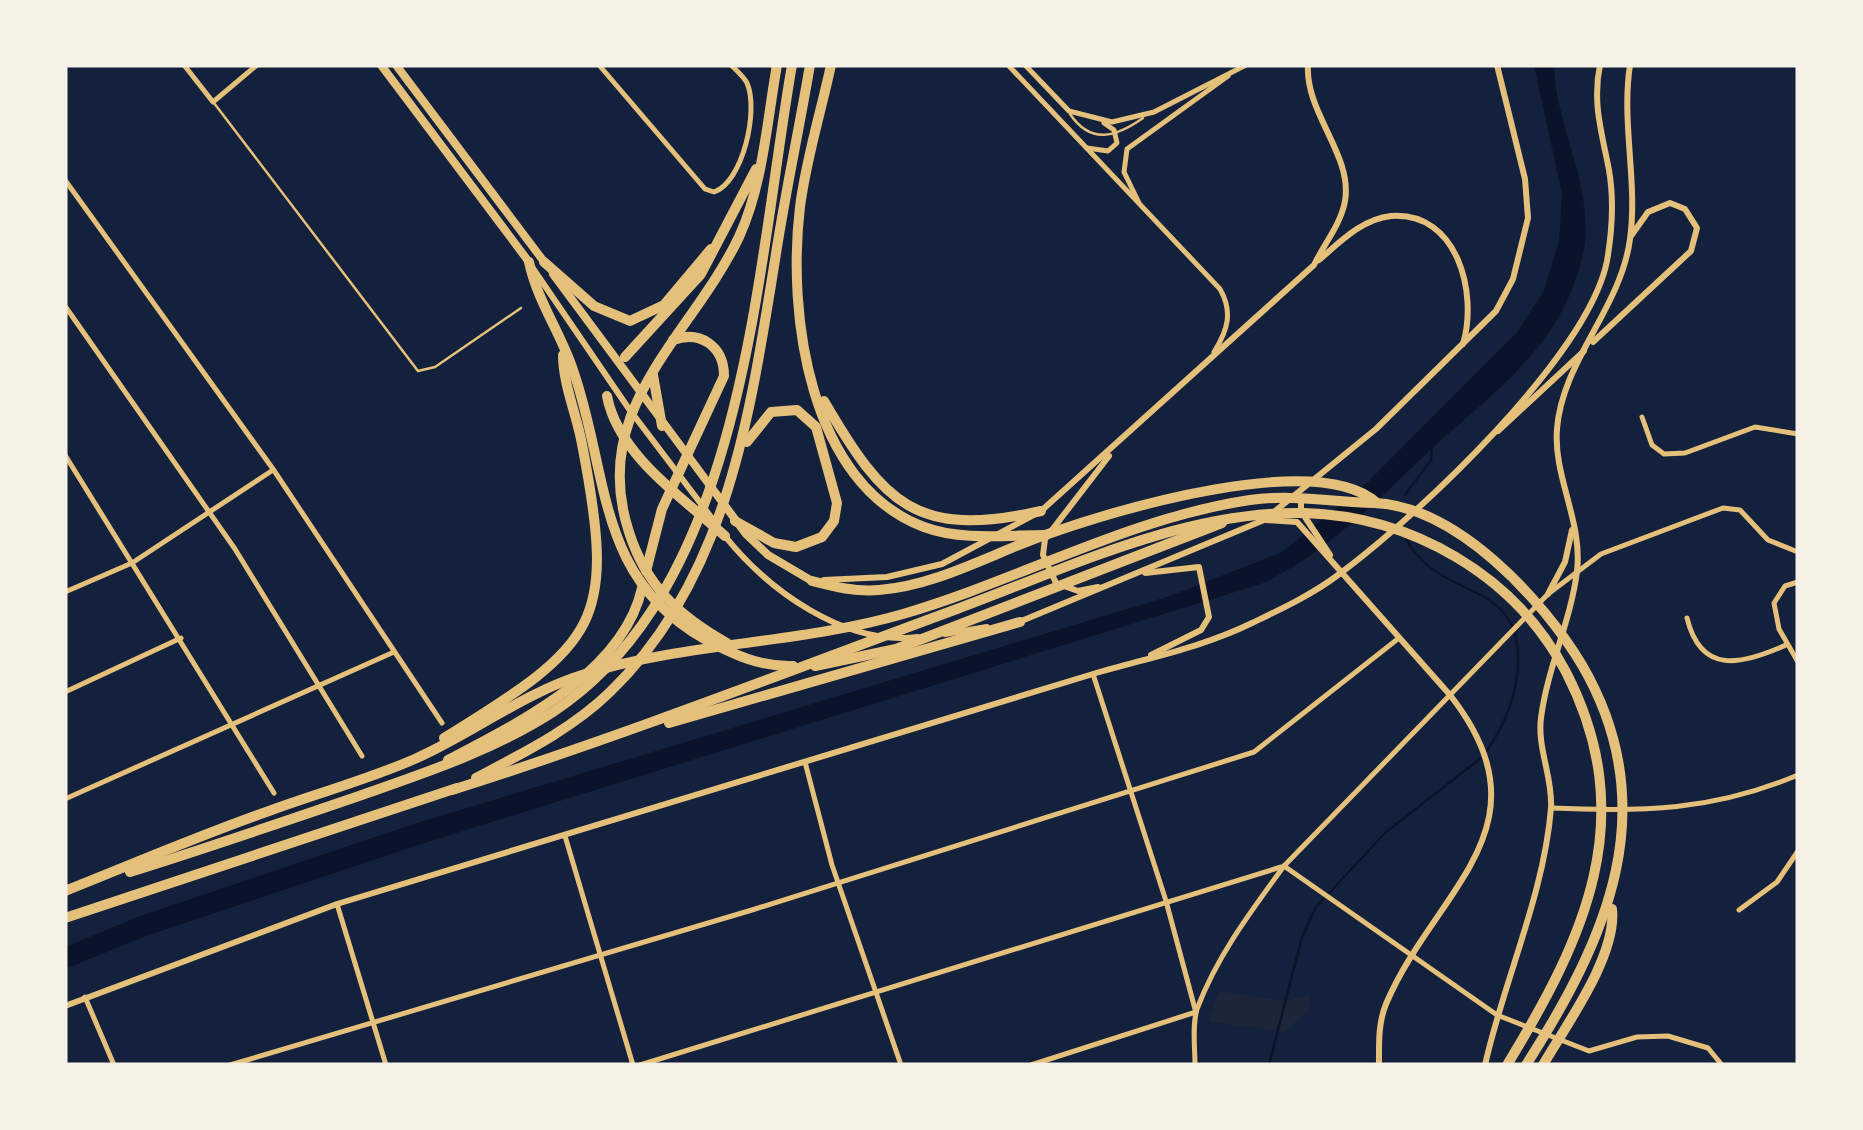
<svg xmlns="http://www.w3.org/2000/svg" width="1863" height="1130" font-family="Barlow,sans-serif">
	<rect width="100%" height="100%" fill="#14213d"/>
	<path fill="#1d2539" d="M 1219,991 L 1282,1001 L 1310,996 L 1308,1010 L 1285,1032 L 1208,1021 Z"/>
	<path fill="#0b132b" d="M 1534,65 L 1554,65 C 1556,127 1591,179 1585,243 C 1581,273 1565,311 1547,335 C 1518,376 1476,409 1439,442 C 1383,494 1331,551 1261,584 L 421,844 L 146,936 L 65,969 L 65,947 L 140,916 L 417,823 L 1170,596 L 1282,552 L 1366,484 L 1517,332 L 1543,292 L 1559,242 L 1562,194 Z"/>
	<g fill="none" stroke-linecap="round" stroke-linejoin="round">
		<g stroke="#0b132b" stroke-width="2.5">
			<path d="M 1405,495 L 1431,460 L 1432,445"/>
			<path d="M 1406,538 C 1435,601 1522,576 1518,664 C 1517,697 1504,726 1486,752"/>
			<path d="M 1269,1065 L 1302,937 L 1316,907 L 1386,832 L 1481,758"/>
		</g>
		<g stroke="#e5c07b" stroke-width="2.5">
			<path d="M 214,103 L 418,371 L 435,367 L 521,308"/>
			<path d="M 1070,114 C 1091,145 1116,137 1143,118"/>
		</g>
		<g stroke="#e5c07b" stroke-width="5">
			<path d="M 184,65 L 213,102 L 257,65"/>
			<path d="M 599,65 L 705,189 L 714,192 C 743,182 759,110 747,83 C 744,77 736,70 731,65"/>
			<path d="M 1008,65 L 1220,289 C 1233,312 1228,330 1214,352"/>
			<path d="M 1025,65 L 1069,111 L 1112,122 L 1154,112 L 1246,65"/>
			<path d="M 1087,148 L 1108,151 L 1117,143 L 1114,130 L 1104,123"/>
			<path d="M 65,180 L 273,469 L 442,723"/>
			<path d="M 1139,203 L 1124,172 L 1127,149 L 1228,76"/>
			<path d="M 65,306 L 235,549 L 362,756"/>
			<path d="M 1642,417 L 1652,445 L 1664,454 L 1685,453 L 1755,427 L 1798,434"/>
			<path d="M 65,455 L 274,793"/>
			<path d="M 1798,582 L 1785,586 L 1774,603 L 1779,629 L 1798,662"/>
			<path d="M 65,592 L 132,563 L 273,470"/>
			<path d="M 1687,618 C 1701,675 1741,665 1786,645"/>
			<path d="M 1093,674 L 1166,901 L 1195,1009"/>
			<path d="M 65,692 L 181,638"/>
			<path d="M 805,762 L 832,865 L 901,1065"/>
			<path d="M 65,799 L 394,652"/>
			<path d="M 1551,808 C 1643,812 1712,811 1798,775"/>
			<path d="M 565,836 L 633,1065"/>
			<path d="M 1284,866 L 1497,1015 L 1589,1051 L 1637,1037 L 1668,1036 L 1708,1048 L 1722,1065"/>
			<path d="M 337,904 L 386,1065"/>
			<path d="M 1739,910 L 1777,882 L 1798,851"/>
			<path d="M 85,997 L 114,1065"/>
			<path d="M 230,1065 L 752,910 L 1254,752 L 1399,638"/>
			<path d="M 640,1065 L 1281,867"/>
			<path d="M 1031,1065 L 1196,1012"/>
			<path d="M 1195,1065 C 1195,1048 1192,1025 1197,1009 C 1217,956 1251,911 1284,866 L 1548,594 L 1601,554 L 1723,508 L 1740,510 L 1768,540 L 1798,552"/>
		</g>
		<g stroke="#e5c07b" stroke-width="6">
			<path d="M 1319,260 C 1340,242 1362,219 1391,216 C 1458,211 1478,294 1463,344"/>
			<path d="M 532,267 L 629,409 L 714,521"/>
			<path d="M 1593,342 L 1691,251 L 1697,228 L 1685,209 L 1670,203 L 1648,212 L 1631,236"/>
			<path d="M 1498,431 L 1584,351"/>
			<path d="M 1301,497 L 1301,511 L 1330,555"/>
			<path d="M 1266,520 L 1297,522 L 1450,695 C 1554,828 1434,890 1386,1004 C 1378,1023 1379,1045 1379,1065"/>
			<path d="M 724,535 C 768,590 844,646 918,637"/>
			<path d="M 1145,573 L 1199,567 L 1209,617 L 1201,630 L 1151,655"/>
			<path d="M 824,580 L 887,577 L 942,564 L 1041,511 L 1314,265 C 1324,244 1341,224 1345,201 C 1353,155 1305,113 1308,65"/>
			<path d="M 1098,587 L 1078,591 L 1056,583 L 1043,555 L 1045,539 L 1109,456"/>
			<path d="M 1548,594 L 1565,562 L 1572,530"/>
			<path d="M 1019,622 L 1264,520 L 1376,429 L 1496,311 L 1513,279 L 1528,218 L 1525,179 L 1497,65"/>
			<path d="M 945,634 L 987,627"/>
			<path d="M 65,1006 L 337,904 L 1093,674 C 1147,658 1201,648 1252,623 C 1281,609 1313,594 1338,575 C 1417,517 1588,356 1607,261 C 1612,232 1614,199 1609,170 C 1602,133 1592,103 1600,65"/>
			<path d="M 1485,1065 C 1504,980 1544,895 1551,808 C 1553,778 1537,748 1541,718 C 1547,669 1571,621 1577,571 C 1583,522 1553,476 1557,429 C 1562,361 1621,308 1630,239 C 1638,181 1621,123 1630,65"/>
		</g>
		<g stroke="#e5c07b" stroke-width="8">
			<path d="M 381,65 L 529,262"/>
			<path d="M 396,65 L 545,263"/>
			<path d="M 553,274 L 746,534 L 768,555 L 812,581"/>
		</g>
		<g stroke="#e5c07b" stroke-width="10">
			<path d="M 831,65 C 821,112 806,159 800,207 C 787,314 809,484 924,527 C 961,541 1007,535 1046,535"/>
			<path d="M 529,262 C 537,300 560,332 572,367 C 610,473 594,577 706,640 C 735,655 760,667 793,666"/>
			<path d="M 544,262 L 594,306 L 630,321 L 664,305 L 711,249"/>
			<path d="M 625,357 L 701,274 L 756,169"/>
			<path d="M 653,375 L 662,426"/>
			<path d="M 607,396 C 618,455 683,498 725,536"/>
			<path d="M 824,401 C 884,504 916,539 1041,511"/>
			<path d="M 735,521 L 774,543 L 796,547 L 822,537 L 834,521 L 837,503 L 816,427 L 797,410 L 771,412 L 747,442"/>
			<path d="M 646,571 L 662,509 L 724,376 C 724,346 700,330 673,340"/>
			<path d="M 812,581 C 835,587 856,592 879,590 C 938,585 991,554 1045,535 C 1116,510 1317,449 1377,503"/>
			<path d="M 727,643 C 679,616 646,586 629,532 C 588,408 691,337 739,237 C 763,185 767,121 777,65"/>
			<path d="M 815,666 L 896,649 L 1222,523"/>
			<path d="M 669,723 L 1020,622"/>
			<path d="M 444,738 C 598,643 617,625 582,444 C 577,416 563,384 563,355"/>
			<path d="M 448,760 C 518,723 623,673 642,588"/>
			<path d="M 476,778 C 523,753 572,729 610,692 C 728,578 750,413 775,260 C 785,194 799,130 810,65"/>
			<path d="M 452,790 C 623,736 789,671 957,609 C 1068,568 1183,511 1304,513 C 1412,516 1515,575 1566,672 C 1641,818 1585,937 1507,1065"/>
			<path d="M 130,872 C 207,848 283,822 359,796 C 427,772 492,751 553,712 C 745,586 756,271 792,65"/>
			<path d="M 65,891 C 133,864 200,835 269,811 C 318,793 370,779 417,758 C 473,733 525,692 585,674 C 689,642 799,644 903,614 C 1019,580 1129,518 1250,500 C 1292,494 1333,502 1374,503 C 1457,506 1543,600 1582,665 C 1666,809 1606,940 1526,1065"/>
			<path d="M 65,918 L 457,788"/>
			<path d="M 1543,1065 C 1566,1025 1617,956 1612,909"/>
		</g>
	</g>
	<rect width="1863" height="1130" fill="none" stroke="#f6f1e7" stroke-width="135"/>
</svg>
